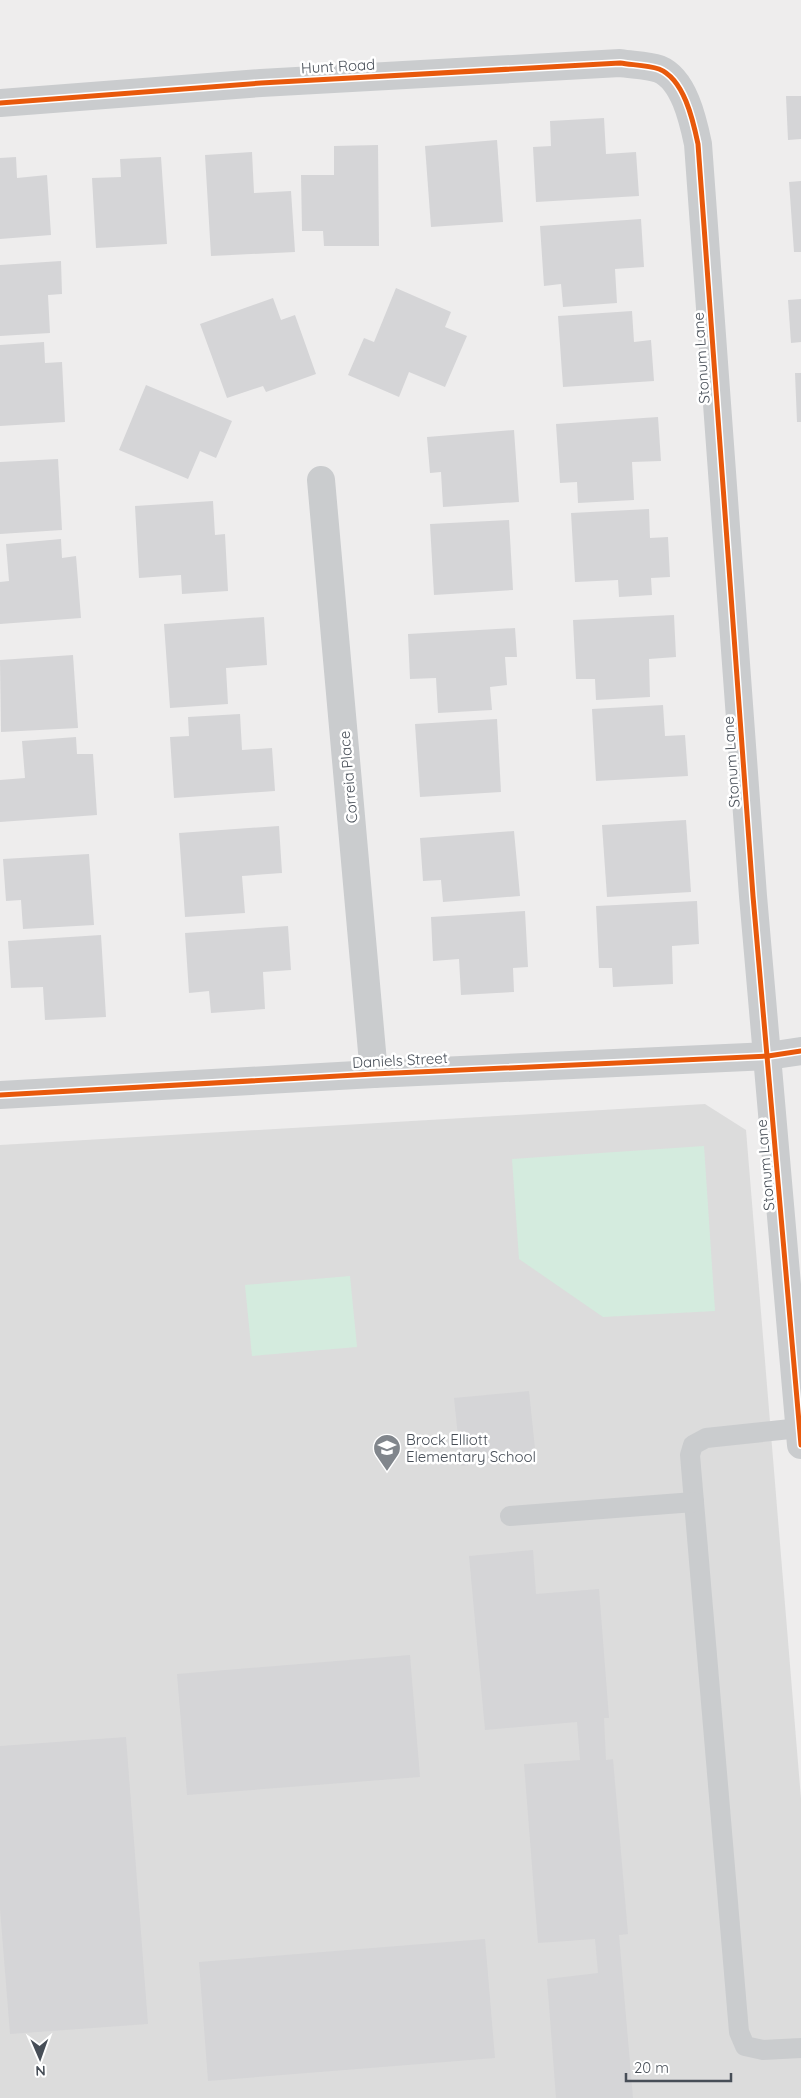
<svg xmlns="http://www.w3.org/2000/svg" width="801" height="2098" font-family="Quicksand,sans-serif">
	<rect width="100%" height="100%" fill="#eeeded"/>
	<path fill="#dcdcdc" d="M 705,1104 L 746,1130 L 801,1799 L 801,2098 L 0,2098 L 0,1145 Z"/>
	<g fill="#d4ebde">
		<path d="M 704,1146 L 715,1311 L 603,1317 L 519,1259 L 512,1159 Z"/>
		<path d="M 350,1276 L 357,1347 L 252,1356 L 245,1285 Z"/>
	</g>
	<g fill="#d5d5d7">
		<path d="M 786,96 L 801,96 L 801,139 L 788,140 Z"/>
		<path d="M 604,118 L 606,154 L 636,152 L 639,196 L 536,202 L 533,147 L 551,146 L 550,121 Z"/>
		<path d="M 497,140 L 503,222 L 431,227 L 425,146 Z"/>
		<path d="M 378,145 L 379,246 L 324,246 L 323,231 L 302,231 L 301,175 L 334,175 L 334,146 Z"/>
		<path d="M 252,152 L 254,193 L 291,191 L 295,252 L 211,256 L 205,155 Z"/>
		<path d="M 16,157 L 17,178 L 47,175 L 51,235 L 0,239 L 0,158 Z"/>
		<path d="M 161,157 L 167,244 L 96,248 L 92,178 L 121,177 L 120,159 Z"/>
		<path d="M 801,181 L 801,252 L 794,252 L 789,182 Z"/>
		<path d="M 641,219 L 644,267 L 615,269 L 617,303 L 563,307 L 561,284 L 544,286 L 540,226 Z"/>
		<path d="M 61,261 L 62,294 L 48,295 L 50,333 L 0,336 L 0,265 Z"/>
		<path d="M 396,288 L 451,312 L 445,327 L 467,336 L 445,387 L 409,372 L 399,397 L 348,375 L 364,338 L 374,342 Z"/>
		<path d="M 273,298 L 281,320 L 295,315 L 316,374 L 266,392 L 263,386 L 227,398 L 200,324 Z"/>
		<path d="M 801,299 L 801,342 L 791,343 L 788,300 Z"/>
		<path d="M 632,311 L 634,342 L 651,340 L 654,381 L 563,387 L 558,316 Z"/>
		<path d="M 44,342 L 45,363 L 62,362 L 65,422 L 0,426 L 0,345 Z"/>
		<path d="M 795,373 L 801,373 L 801,422 L 797,422 Z"/>
		<path d="M 146,385 L 232,421 L 216,458 L 200,451 L 188,479 L 119,450 Z"/>
		<path d="M 658,417 L 661,461 L 632,462 L 634,500 L 578,503 L 577,482 L 560,483 L 556,424 Z"/>
		<path d="M 514,430 L 519,502 L 443,507 L 441,472 L 430,473 L 427,437 Z"/>
		<path d="M 58,459 L 62,530 L 0,534 L 0,462 Z"/>
		<path d="M 213,501 L 215,535 L 225,534 L 228,591 L 182,594 L 181,575 L 139,578 L 135,506 Z"/>
		<path d="M 649,509 L 650,538 L 668,537 L 670,577 L 651,578 L 652,595 L 619,597 L 618,580 L 575,582 L 571,513 Z"/>
		<path d="M 509,520 L 513,590 L 434,595 L 430,524 Z"/>
		<path d="M 61,539 L 62,558 L 76,556 L 81,618 L 0,624 L 0,582 L 9,581 L 6,544 Z"/>
		<path d="M 674,615 L 676,657 L 649,659 L 650,697 L 596,700 L 595,679 L 576,679 L 573,620 Z"/>
		<path d="M 264,617 L 267,665 L 226,668 L 228,704 L 170,708 L 164,624 Z"/>
		<path d="M 515,628 L 517,657 L 505,657 L 507,685 L 490,687 L 492,710 L 438,713 L 436,678 L 410,679 L 408,634 Z"/>
		<path d="M 73,655 L 78,728 L 1,732 L 0,660 Z"/>
		<path d="M 663,705 L 665,736 L 685,735 L 688,776 L 596,781 L 592,709 Z"/>
		<path d="M 240,714 L 242,750 L 272,748 L 275,791 L 174,798 L 170,737 L 189,736 L 188,717 Z"/>
		<path d="M 497,719 L 501,792 L 420,797 L 415,724 Z"/>
		<path d="M 76,737 L 77,754 L 93,754 L 97,815 L 0,822 L 0,780 L 25,778 L 22,741 Z"/>
		<path d="M 686,820 L 691,892 L 607,897 L 602,825 Z"/>
		<path d="M 279,826 L 282,873 L 242,876 L 245,913 L 185,917 L 179,833 Z"/>
		<path d="M 514,831 L 520,896 L 443,902 L 441,880 L 423,881 L 420,838 Z"/>
		<path d="M 89,854 L 94,925 L 23,929 L 21,900 L 6,901 L 3,859 Z"/>
		<path d="M 697,901 L 699,944 L 672,946 L 673,984 L 613,987 L 612,968 L 599,968 L 596,906 Z"/>
		<path d="M 525,911 L 528,967 L 513,968 L 514,992 L 461,995 L 459,959 L 433,961 L 431,917 Z"/>
		<path d="M 288,926 L 291,970 L 263,972 L 265,1009 L 211,1013 L 209,991 L 189,993 L 185,933 Z"/>
		<path d="M 101,935 L 106,1017 L 45,1020 L 43,987 L 11,988 L 8,941 Z"/>
		<path d="M 529,1391 L 536,1458 L 461,1466 L 454,1398 Z"/>
		<path d="M 533,1550 L 536,1594 L 599,1589 L 609,1718 L 604,1718 L 606,1760 L 613,1759 L 628,1934 L 619,1935 L 633,2098 L 556,2098 L 547,1979 L 598,1973 L 595,1939 L 538,1943 L 524,1764 L 580,1760 L 577,1722 L 485,1730 L 469,1556 Z"/>
		<path d="M 410,1655 L 420,1777 L 187,1795 L 177,1674 Z"/>
		<path d="M 126,1737 L 148,2024 L 10,2034 L 0,1909 L 0,1746 Z"/>
		<path d="M 485,1939 L 495,2058 L 208,2081 L 199,1962 Z"/>
	</g>
	<g fill="none" stroke-linecap="round" stroke-linejoin="round">
		<g stroke="#caccce" stroke-width="20">
			<path d="M 800,1428 L 706,1438 L 693,1445 L 690,1455 L 739,2032 L 745,2046 L 763,2050 L 801,2048"/>
			<path d="M 510,1516 L 694,1502"/>
		</g>
		<g stroke="#caccce" stroke-width="28">
			<path d="M 0,103 L 261,83 L 620,63 C 632,65 647,65 659,69 C 684,79 693,120 698,144 L 753,896 L 801,1445"/>
			<path d="M 321,480 L 374,1074"/>
		</g>
		<path stroke="#caccce" stroke-width="28" d="M 0,1095 L 374,1074 L 768,1056 L 801,1051"/>
		<defs>
			<g id="cycleway">
				<path d="M 0,103 L 261,83 L 620,63 C 632,65 647,65 659,69 C 684,79 693,120 698,144 L 753,896 L 801,1445"/>
				<path d="M 0,1095 L 374,1074 L 768,1056 L 801,1051"/>
			</g>
		</defs>
		<use href="#cycleway" stroke="#fff" stroke-width="8"/>
		<use href="#cycleway" stroke="#e8590c" stroke-width="5"/>
	</g>
	<defs>
		<symbol id="school-pin" viewBox="-11 -11 22 30"><path d="M0 17L-7.5 6A9.5 9.5 0 1 1 7.5 6Z" fill="#81868c" stroke="#fff"/><path d="M0-5L7-2L0 1L-7-2ZM-4 1L0 2.5L4 1V4Q0 6-4 4Z" fill="#fff"/></symbol>
	</defs>
	<g fill-rule="evenodd">
		<use href="#school-pin" x="371" y="1432" width="32" height="43"/>
	</g>
	<g text-anchor="middle" dominant-baseline="central" stroke-width="5" stroke-linejoin="round" paint-order="stroke">
		<g font-size="15" fill="#474e57" stroke="#fff">
			<text transform="translate(338 66) rotate(-3)">Hunt Road</text>
			<text transform="translate(701 358) rotate(-94)">Stonum Lane</text>
			<text transform="translate(731 762) rotate(-94)">Stonum Lane</text>
			<text transform="translate(348 777) rotate(-95)">Correia Place</text>
			<text transform="translate(400 1060) rotate(-3)">Daniels Street</text>
			<text transform="translate(765 1165) rotate(-95)">Stonum Lane</text>
		</g>
		<g font-size="15" fill="#474e57" stroke="#fff" text-anchor="start">
			<text x="406" y="1439">Brock Elliott<tspan x="406" dy="17">Elementary School</tspan></text>
		</g>
	</g>
	<g transform="translate(40 2058) rotate(178)" stroke="#ffffff" stroke-width="4" paint-order="stroke">
	<path d="M0-4L9 19L0 12L-9 19Z" fill="#474e57"/>
	<text y="-8" font-size="14" font-weight="bold" text-anchor="middle" fill="#474e57">N</text>
	</g>
	<path d="M626 2073v8h105v-8" fill="none" stroke="#474e57" stroke-width="2.5"/>
	<text x="634" y="2073" font-size="15" fill="#474e57" stroke="#ffffff" stroke-width="4" paint-order="stroke">20 m</text>
</svg>
